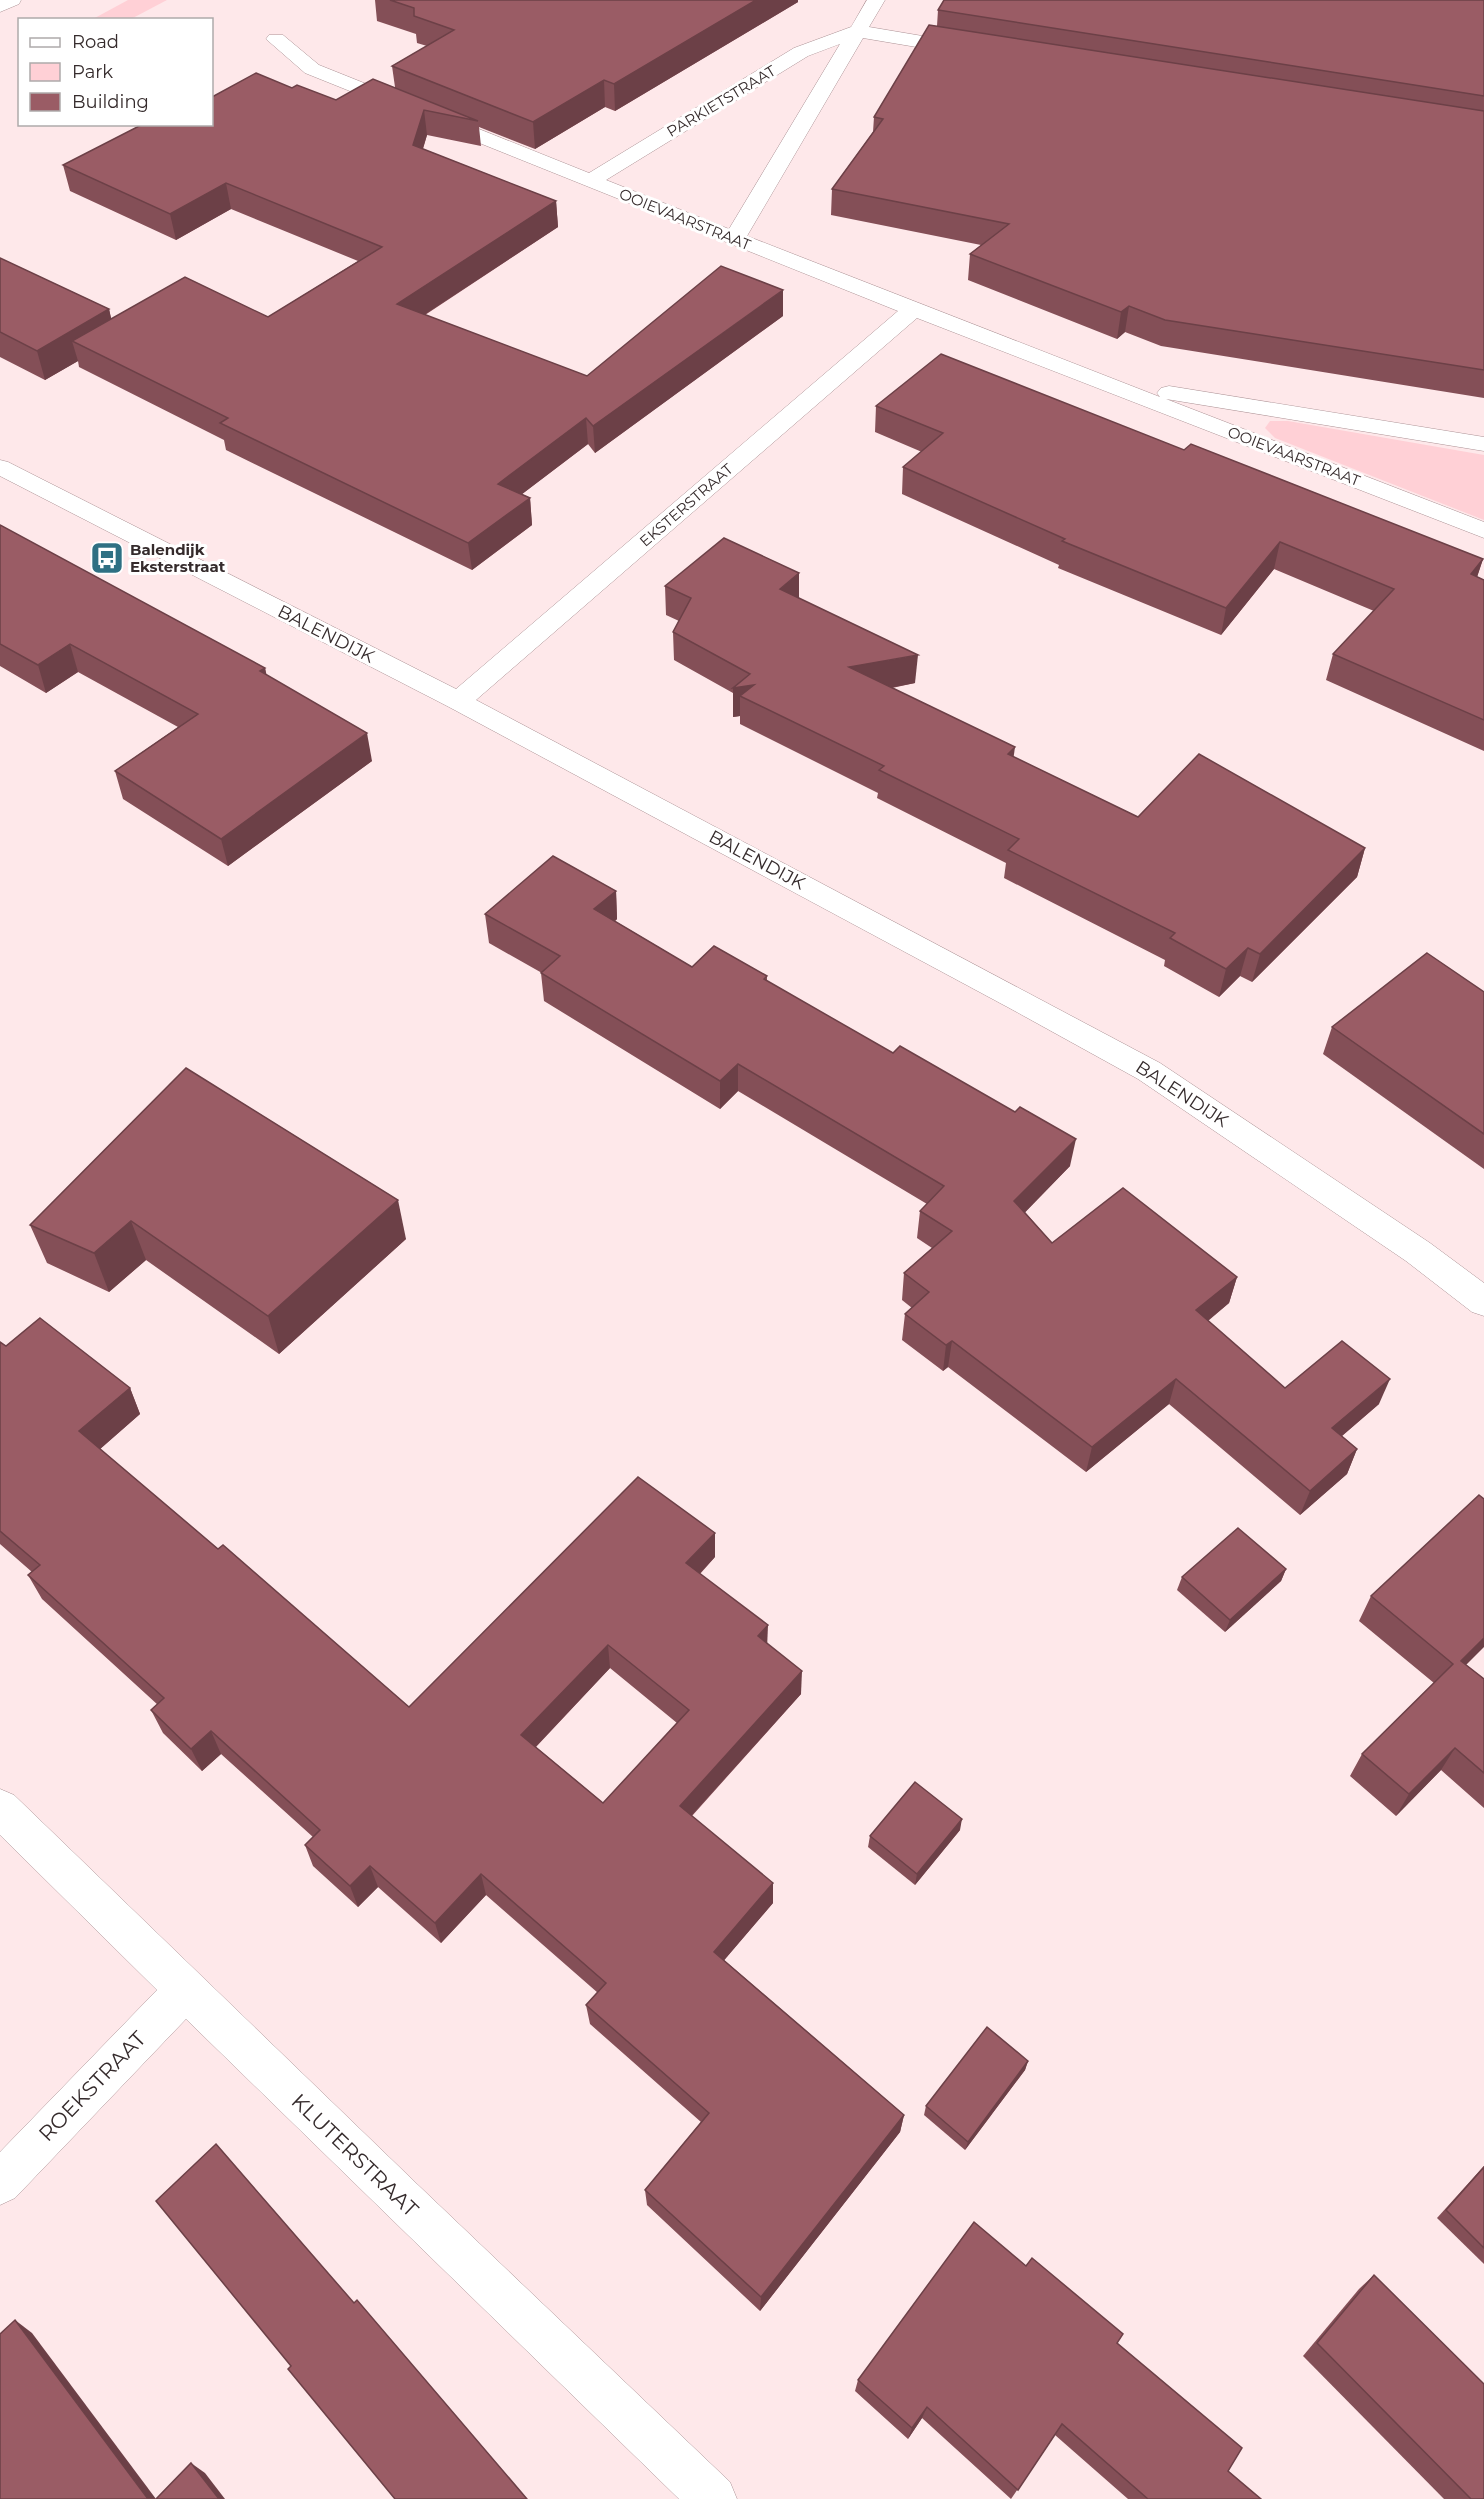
<svg xmlns="http://www.w3.org/2000/svg" width="1484" height="2499" font-family="Montserrat,sans-serif">
	<rect width="100%" height="100%" fill="#fee8ea"/>
	<g fill="#ffd0d6">
		<path d="M 128,0 L 167,0 L 131,19 L 93,19 Z"/>
		<path d="M 1270,421 L 1288,421 L 1484,455 L 1484,520 L 1275,438 L 1265,428 Z"/>
	</g>
	<g fill="none" stroke-linecap="round" stroke-linejoin="round">
		<defs>
			<g id="minor">
				<path d="M 0,0 L 21,0 L 19,4 L 0,12 Z"/>
				<path d="M 867,0 L 885,0 L 869,27 L 964,43 L 971,45 L 974,49 L 971,53 L 964,55 L 863,38 L 747,236 L 1160,397 L 1157,393 L 1161,388 L 1169,386 L 1484,437 L 1484,451 L 1166,399 L 1484,522 L 1484,538 L 917,318 L 476,700 L 1160,1063 L 1430,1243 L 1484,1283 L 1484,1316 L 1472,1312 L 1406,1261 L 1138,1079 L 1013,1010 L 449,707 L 0,476 L 0,460 L 8,462 L 456,689 L 898,311 L 305,73 L 266,39 L 269,35 L 283,35 L 319,65 L 589,173 L 794,48 L 851,27 ZM 840,44 L 729,229 L 606,180 L 808,56 Z"/>
				<path d="M 0,1789 L 14,1795 L 417,2184 L 730,2482 L 737,2499 L 679,2499 L 186,2019 L 15,2198 L 0,2205 L 0,2152 L 157,1990 L 0,1835 Z"/>
			</g>
		</defs>
		<use href="#minor" stroke="#ac9295" stroke-width="1"/>
		<use href="#minor" fill="#fff" fill-rule="evenodd"/>
	</g>
	<g fill="#844f57" fill-rule="evenodd">
		<path d="M 375,0 L 798,0 L 798,2 L 615,111 L 605,107 L 535,149 L 479,127 L 481,146 L 427,135 L 423,149 L 556,201 L 558,227 L 425,315 L 587,376 L 783,316 L 595,453 L 588,444 L 522,494 L 530,498 L 532,525 L 472,570 L 226,450 L 224,440 L 79,367 L 78,361 L 45,380 L 0,357 L 0,258 L 109,309 L 111,319 L 268,317 L 358,261 L 231,209 L 176,240 L 70,191 L 63,165 L 292,88 L 336,100 L 395,87 L 392,66 L 427,46 L 417,43 L 416,34 L 377,21 Z"/>
		<path d="M 1484,0 L 1484,398 L 1161,346 L 1125,332 L 1117,339 L 968,280 L 970,254 L 981,245 L 831,215 L 832,189 L 873,132 L 874,117 L 937,26 L 938,10 Z"/>
		<path d="M 876,406 L 1184,450 L 1483,559 L 1477,577 L 1484,580 L 1484,751 L 1326,680 L 1333,654 L 1374,611 L 1274,569 L 1221,635 L 1058,568 L 1059,565 L 902,494 L 903,467 L 922,452 L 875,432 Z"/>
		<path d="M 0,525 L 265,668 L 266,675 L 372,761 L 228,866 L 123,799 L 115,771 L 178,727 L 78,672 L 46,693 L 0,666 Z"/>
		<path d="M 665,586 L 799,598 L 915,683 L 892,688 L 1014,757 L 1138,817 L 1365,848 L 1357,877 L 1252,982 L 1240,976 L 1219,997 L 1164,966 L 1165,960 L 1004,878 L 1006,863 L 877,798 L 878,793 L 740,724 L 740,716 L 733,717 L 733,693 L 674,660 L 673,632 L 679,621 L 666,615 Z"/>
		<path d="M 616,891 L 617,919 L 615,921 L 692,967 L 767,976 L 767,981 L 1070,1166 L 1025,1212 L 1052,1243 L 1237,1277 L 1229,1303 L 1208,1321 L 1285,1388 L 1379,1404 L 1342,1436 L 1357,1449 L 1347,1474 L 1300,1515 L 1169,1404 L 1086,1472 L 948,1367 L 943,1371 L 902,1340 L 905,1314 L 912,1308 L 902,1300 L 904,1273 L 932,1248 L 917,1238 L 920,1211 L 927,1204 L 738,1091 L 720,1109 L 544,1001 L 541,973 L 542,973 L 489,943 L 485,914 Z"/>
		<path d="M 1484,992 L 1484,1169 L 1323,1054 L 1332,1027 Z"/>
		<path d="M 186,1068 L 406,1239 L 279,1354 L 146,1260 L 109,1292 L 47,1263 L 30,1225 Z"/>
		<path d="M 0,1342 L 6,1346 L 130,1388 L 140,1414 L 100,1449 L 218,1549 L 409,1707 L 715,1557 L 700,1574 L 767,1644 L 801,1694 L 692,1816 L 773,1903 L 724,1960 L 904,2115 L 900,2132 L 760,2311 L 647,2205 L 645,2190 L 701,2122 L 590,2024 L 586,2005 L 598,1993 L 486,1895 L 441,1943 L 378,1887 L 358,1907 L 313,1866 L 305,1845 L 313,1837 L 221,1754 L 202,1771 L 163,1733 L 151,1710 L 158,1705 L 42,1599 L 28,1575 L 32,1572 L 0,1544 ZM 610,1668 L 677,1723 L 603,1803 L 536,1747 Z"/>
		<path d="M 1286,1569 L 1281,1581 L 1225,1632 L 1177,1590 L 1182,1577 Z"/>
		<path d="M 1371,1596 L 1466,1665 L 1484,1679 L 1484,1808 L 1441,1770 L 1396,1816 L 1350,1776 L 1362,1754 L 1434,1683 L 1359,1621 Z"/>
		<path d="M 960,1830 L 915,1885 L 868,1847 L 870,1836 Z"/>
		<path d="M 1028,2061 L 1025,2070 L 965,2150 L 924,2115 L 926,2106 Z"/>
		<path d="M 1484,2166 L 1484,2264 L 1437,2218 Z"/>
		<path d="M 1026,2266 L 1117,2343 L 1228,2471 L 1261,2499 L 1128,2499 L 1055,2435 L 1011,2499 L 922,2418 L 908,2439 L 855,2391 L 858,2380 Z"/>
		<path d="M 1374,2275 L 1484,2499 L 1444,2499 L 1303,2356 L 1359,2289 Z"/>
	</g>
	<g fill="#6c4047">
		<path d="M 756,0 L 798,0 L 798,2 L 615,111 L 614,84 Z"/>
		<path d="M 604,80 L 605,107 L 535,149 L 533,122 Z"/>
		<path d="M 424,110 L 427,135 L 416,170 L 413,145 Z"/>
		<path d="M 226,183 L 231,209 L 176,240 L 170,214 Z"/>
		<path d="M 556,201 L 558,227 L 401,330 L 397,304 Z"/>
		<path d="M 783,290 L 783,316 L 595,453 L 593,426 Z"/>
		<path d="M 1129,306 L 1125,332 L 1117,339 L 1121,312 Z"/>
		<path d="M 109,309 L 116,339 L 72,341 L 78,361 L 45,380 L 37,351 Z"/>
		<path d="M 586,418 L 588,444 L 501,510 L 498,484 Z"/>
		<path d="M 530,498 L 532,525 L 472,570 L 468,543 Z"/>
		<path d="M 1280,542 L 1274,569 L 1221,635 L 1226,608 Z"/>
		<path d="M 1483,559 L 1474,586 L 1471,574 Z"/>
		<path d="M 799,573 L 799,601 L 780,589 Z"/>
		<path d="M 70,644 L 78,672 L 46,693 L 38,665 Z"/>
		<path d="M 918,655 L 915,683 L 847,696 L 849,667 Z"/>
		<path d="M 265,668 L 271,695 L 260,671 Z"/>
		<path d="M 754,685 L 740,696 L 740,716 L 733,717 L 733,688 Z"/>
		<path d="M 367,733 L 372,761 L 228,866 L 221,839 Z"/>
		<path d="M 1015,747 L 1011,776 L 1008,754 Z"/>
		<path d="M 1365,848 L 1357,877 L 1252,982 L 1260,954 Z"/>
		<path d="M 616,891 L 617,919 L 597,938 L 594,909 Z"/>
		<path d="M 1248,948 L 1240,976 L 1219,997 L 1226,969 Z"/>
		<path d="M 738,1064 L 738,1091 L 720,1109 L 720,1081 Z"/>
		<path d="M 1076,1139 L 1070,1166 L 1010,1228 L 1014,1201 Z"/>
		<path d="M 398,1200 L 406,1239 L 279,1354 L 268,1316 Z"/>
		<path d="M 131,1221 L 146,1260 L 109,1292 L 94,1253 Z"/>
		<path d="M 1237,1277 L 1229,1303 L 1188,1337 L 1196,1310 Z"/>
		<path d="M 952,1341 L 948,1367 L 943,1371 L 946,1345 Z"/>
		<path d="M 1176,1379 L 1169,1404 L 1086,1472 L 1092,1447 Z"/>
		<path d="M 1390,1379 L 1379,1404 L 1322,1453 L 1332,1428 Z"/>
		<path d="M 130,1388 L 140,1414 L 91,1457 L 79,1431 Z"/>
		<path d="M 1357,1449 L 1347,1474 L 1300,1515 L 1310,1491 Z"/>
		<path d="M 715,1533 L 715,1557 L 687,1587 L 686,1563 Z"/>
		<path d="M 1286,1569 L 1281,1581 L 1225,1632 L 1230,1620 Z"/>
		<path d="M 768,1625 L 767,1649 L 758,1636 Z"/>
		<path d="M 1484,1638 L 1484,1647 L 1447,1684 L 1461,1661 Z"/>
		<path d="M 608,1645 L 610,1668 L 526,1757 L 521,1735 Z"/>
		<path d="M 802,1671 L 801,1694 L 681,1827 L 680,1806 Z"/>
		<path d="M 211,1731 L 221,1754 L 202,1771 L 191,1749 Z"/>
		<path d="M 1455,1748 L 1441,1770 L 1396,1816 L 1409,1794 Z"/>
		<path d="M 962,1819 L 960,1830 L 915,1885 L 917,1874 Z"/>
		<path d="M 370,1866 L 378,1887 L 358,1907 L 350,1886 Z"/>
		<path d="M 481,1874 L 486,1895 L 441,1943 L 435,1923 Z"/>
		<path d="M 773,1883 L 773,1903 L 715,1971 L 714,1952 Z"/>
		<path d="M 1028,2061 L 1025,2070 L 965,2150 L 968,2142 Z"/>
		<path d="M 904,2115 L 900,2132 L 760,2311 L 761,2297 Z"/>
		<path d="M 15,2320 L 32,2333 L 156,2499 L 148,2499 Z"/>
		<path d="M 927,2407 L 922,2418 L 908,2439 L 912,2428 Z"/>
		<path d="M 191,2463 L 205,2473 L 225,2499 L 219,2499 Z"/>
	</g>
	<g fill="#9a5c65" stroke="#6c4047" stroke-width="1.5" fill-rule="evenodd">
		<path d="M 390,0 L 756,0 L 614,84 L 604,80 L 533,122 L 392,66 L 454,30 L 414,16 L 414,8 Z"/>
		<path d="M 944,0 L 1484,0 L 1484,96 L 938,10 Z"/>
		<path d="M 929,25 L 1484,111 L 1484,370 L 1165,320 L 1129,306 L 1121,312 L 970,254 L 1009,224 L 832,189 L 883,119 L 874,117 Z"/>
		<path d="M 256,73 L 292,88 L 297,85 L 336,100 L 373,79 L 478,121 L 424,110 L 413,145 L 556,201 L 397,304 L 587,376 L 721,266 L 783,290 L 593,426 L 586,418 L 498,484 L 530,498 L 468,543 L 220,423 L 228,418 L 72,341 L 185,277 L 268,317 L 382,247 L 226,183 L 170,214 L 63,165 L 143,124 L 212,124 L 212,97 Z"/>
		<path d="M 0,258 L 109,309 L 37,351 L 0,332 Z"/>
		<path d="M 941,354 L 1184,450 L 1191,444 L 1483,559 L 1471,574 L 1484,580 L 1484,720 L 1333,654 L 1394,589 L 1280,542 L 1226,608 L 1062,541 L 1065,539 L 903,467 L 943,433 L 876,406 Z"/>
		<path d="M 0,525 L 265,668 L 260,671 L 367,733 L 221,839 L 115,771 L 198,714 L 70,644 L 38,665 L 0,644 Z"/>
		<path d="M 724,538 L 799,573 L 780,589 L 918,655 L 849,667 L 1015,747 L 1008,754 L 1138,817 L 1199,754 L 1365,848 L 1260,954 L 1248,948 L 1226,969 L 1170,938 L 1175,933 L 1008,850 L 1019,839 L 879,770 L 884,766 L 740,696 L 754,685 L 733,688 L 750,674 L 673,632 L 691,598 L 665,586 Z"/>
		<path d="M 553,856 L 616,891 L 594,909 L 692,967 L 714,946 L 767,976 L 764,979 L 893,1053 L 900,1046 L 1015,1112 L 1020,1107 L 1076,1139 L 1014,1201 L 1052,1243 L 1123,1188 L 1237,1277 L 1196,1310 L 1285,1388 L 1342,1341 L 1390,1379 L 1332,1428 L 1357,1449 L 1310,1491 L 1176,1379 L 1092,1447 L 952,1341 L 946,1345 L 905,1314 L 929,1292 L 904,1273 L 952,1231 L 920,1211 L 944,1186 L 738,1064 L 720,1081 L 541,973 L 560,956 L 485,914 Z"/>
		<path d="M 1427,953 L 1484,992 L 1484,1134 L 1332,1027 Z"/>
		<path d="M 186,1068 L 398,1200 L 268,1316 L 131,1221 L 94,1253 L 30,1225 Z"/>
		<path d="M 40,1318 L 130,1388 L 79,1431 L 218,1549 L 223,1545 L 409,1707 L 638,1477 L 715,1533 L 686,1563 L 768,1625 L 758,1636 L 802,1671 L 680,1806 L 773,1883 L 714,1952 L 904,2115 L 761,2297 L 645,2190 L 709,2113 L 586,2005 L 606,1983 L 481,1874 L 435,1923 L 370,1866 L 350,1886 L 305,1845 L 320,1830 L 211,1731 L 191,1749 L 151,1710 L 164,1698 L 28,1575 L 40,1565 L 0,1531 L 0,1342 L 6,1346 ZM 608,1645 L 689,1710 L 603,1803 L 521,1735 Z"/>
		<path d="M 1479,1495 L 1484,1499 L 1484,1638 L 1461,1661 L 1484,1679 L 1484,1773 L 1455,1748 L 1409,1794 L 1362,1754 L 1453,1664 L 1371,1596 Z"/>
		<path d="M 1238,1528 L 1286,1569 L 1230,1620 L 1182,1577 Z"/>
		<path d="M 915,1782 L 962,1819 L 917,1874 L 870,1836 Z"/>
		<path d="M 987,2027 L 1028,2061 L 968,2142 L 926,2106 Z"/>
		<path d="M 216,2144 L 354,2303 L 357,2300 L 527,2499 L 395,2499 L 288,2369 L 291,2366 L 156,2201 Z"/>
		<path d="M 1484,2167 L 1484,2248 L 1446,2210 Z"/>
		<path d="M 974,2222 L 1026,2266 L 1032,2258 L 1123,2334 L 1117,2343 L 1242,2448 L 1228,2471 L 1261,2499 L 1148,2499 L 1062,2424 L 1018,2490 L 927,2407 L 912,2428 L 858,2380 Z"/>
		<path d="M 1374,2275 L 1484,2384 L 1484,2499 L 1471,2499 L 1317,2343 Z"/>
		<path d="M 15,2320 L 148,2499 L 0,2499 L 0,2334 Z"/>
		<path d="M 191,2463 L 219,2499 L 156,2499 Z"/>
	</g>
	<defs>
		<symbol id="bus-square" viewBox="-11 -11 22 22"><rect x="-9" y="-9" width="18" height="18" rx="4" fill="#2f7083" stroke="#fff"/><path d="M-5-6H5V4H4V6H2V4H-2V6H-4V4H-5ZM-3.5-4V0h7V-4ZM-3.5 1.2v1.5H-2V1.2ZM2 1.2v1.5H3.5V1.2Z" fill="#fff"/></symbol>
	</defs>
	<g fill-rule="evenodd">
		<use href="#bus-square" x="88" y="539" width="38" height="38"/>
	</g>
	<g text-anchor="middle" dominant-baseline="central" stroke-width="6" stroke-linejoin="round" paint-order="stroke">
		<g font-size="15" fill="#352b2c" stroke="#fff">
			<text transform="translate(721 101) rotate(-31)">PARKIETSTRAAT</text>
			<text transform="translate(685 219) rotate(22)">OOIEVAARSTRAAT</text>
			<text transform="translate(1294 456) rotate(21)">OOIEVAARSTRAAT</text>
			<text transform="translate(686 505) rotate(-41)">EKSTERSTRAAT</text>
		</g>
		<g font-size="15" font-weight="bold" fill="#352b2c" stroke="#fff" text-anchor="start">
			<text x="130" y="549">Balendijk<tspan x="130" dy="17">Eksterstraat</tspan></text>
		</g>
		<g font-size="18" fill="#352b2c" stroke="#fff">
			<text transform="translate(326 634) rotate(27)">BALENDIJK</text>
			<text transform="translate(757 860) rotate(28)">BALENDIJK</text>
			<text transform="translate(1182 1094) rotate(33)">BALENDIJK</text>
		</g>
		<g font-size="21" fill="#352b2c" stroke="#fff">
			<text transform="translate(92 2086) rotate(-46)">ROEKSTRAAT</text>
			<text transform="translate(355 2155) rotate(44)">KLUTERSTRAAT</text>
		</g>
	</g>
	<rect x="18" y="18" width="195" height="108" fill="#ffffff" stroke="#aeaaab" stroke-width="1.5"/>
	<rect x="30" y="38" width="30" height="9" fill="#ffffff" stroke="#aeaaab" stroke-width="1.5"/>
	<text x="72" y="48" font-size="18" fill="#352b2c">Road</text>
	<rect x="30" y="63" width="30" height="18" fill="#ffd0d6" stroke="#aeaaab" stroke-width="1.5"/>
	<text x="72" y="78" font-size="18" fill="#352b2c">Park</text>
	<rect x="30" y="93" width="30" height="18" fill="#9a5c65" stroke="#aeaaab" stroke-width="1.5"/>
	<text x="72" y="108" font-size="18" fill="#352b2c">Building</text>
</svg>
